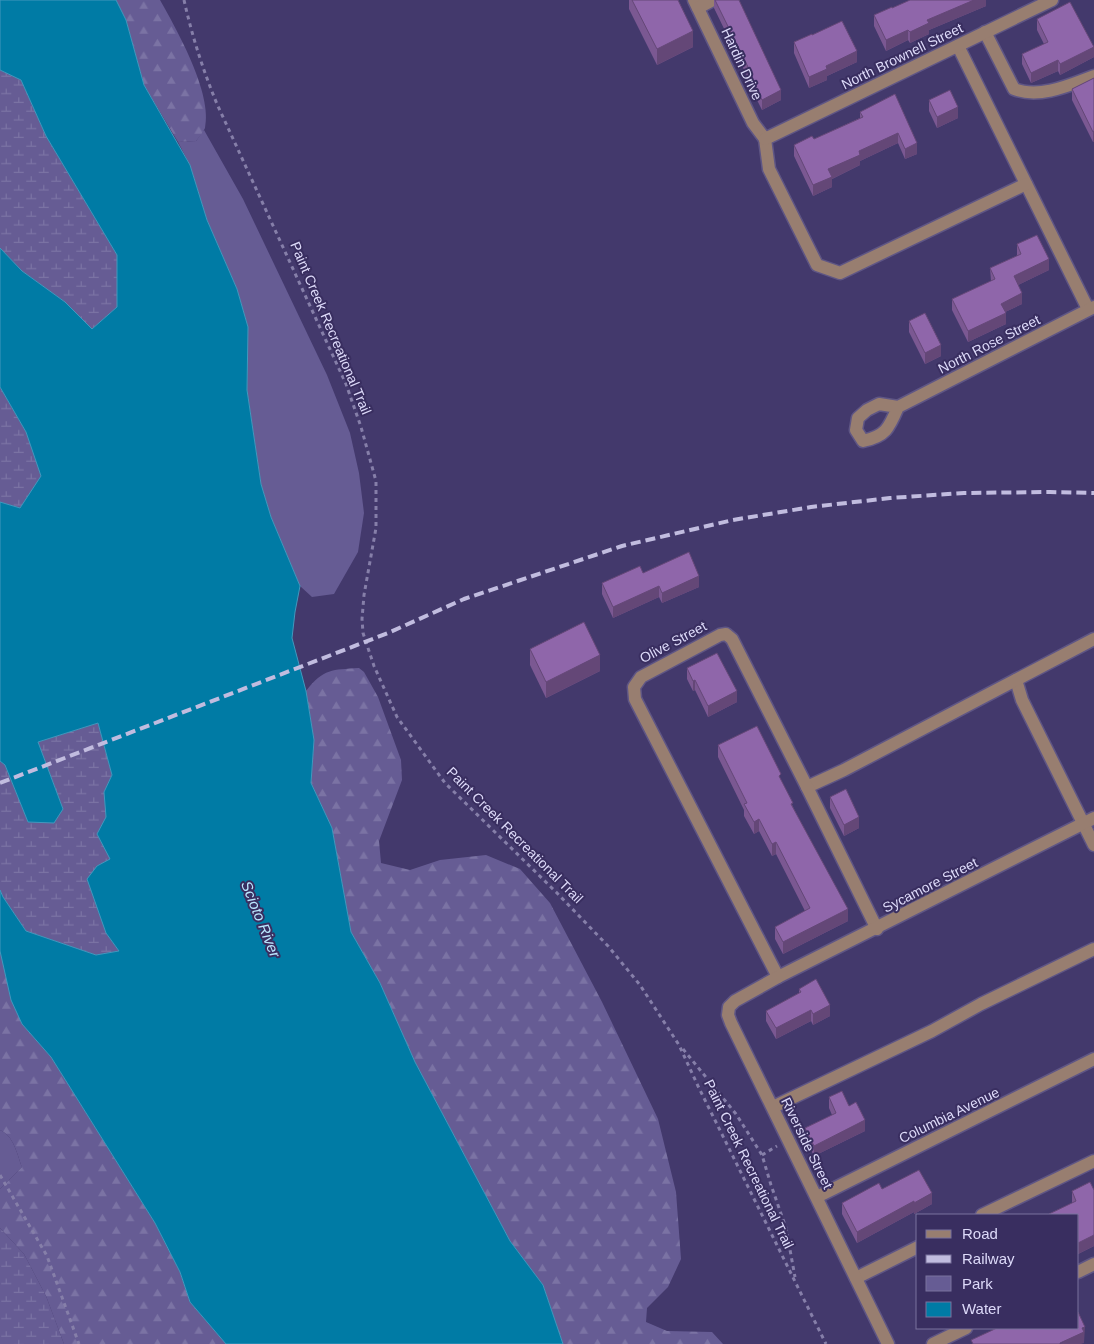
<svg xmlns="http://www.w3.org/2000/svg" width="1094" height="1344" font-family="Arial,sans-serif">
	<defs>
		<pattern id="forest-firs" width="22" height="20" patternUnits="userSpaceOnUse" patternTransform="scale(1.25)"><rect width="22" height="20" fill="#665c94"/><path d="M5 1l3.5 6h-7zM16 11l3.5 6h-7z" fill="#7b73a4"/></pattern>
		<pattern id="wetland-marsh" width="20" height="14" patternUnits="userSpaceOnUse" patternTransform="scale(1.25)"><rect width="20" height="14" fill="#665c94"/><path d="M1 5h8M5 5V1M11 12h8M15 12V8" fill="none" stroke="#7b73a4"/></pattern>
	</defs>
	<rect width="100%" height="100%" fill="#43396c"/>
	<g fill="#665c94">
		<path d="M 204,130 L 243,199 L 327,375 L 350,433 L 359,473 L 364,513 L 358,552 L 334,594 L 312,597 L 300,586 L 271,517 L 261,484 L 247,390 L 248,327 L 237,289 L 207,220 L 190,165 L 178,142 L 196,141 Z"/>
		<path d="M 0,1130 C 14,1136 17,1154 22,1167 L 0,1189 Z"/>
	</g>
	<g fill="url(#forest-firs)">
		<path d="M 116,0 L 160,0 C 177,30 213,94 205,128 C 203,133 199,137 196,141 L 178,142 L 144,85 L 126,20 Z"/>
		<path d="M 359,668 L 364,672 L 378,697 L 401,760 L 402,780 L 379,841 L 381,863 L 410,870 L 440,860 L 486,855 L 520,869 L 550,903 L 602,1002 L 658,1119 L 676,1192 L 681,1259 L 668,1287 L 647,1308 L 646,1322 L 667,1331 L 712,1332 L 723,1344 L 563,1344 L 543,1285 L 510,1241 L 415,1062 L 380,983 L 351,932 L 332,828 L 311,783 L 314,740 L 306,691 C 324,668 332,670 359,668 Z"/>
		<path d="M 0,951 L 22,1024 L 51,1057 L 155,1223 L 180,1272 L 190,1302 L 226,1344 L 64,1344 L 46,1296 L 24,1254 L 0,1228 L 0,1189 L 22,1167 C 17,1154 14,1136 0,1130 Z"/>
	</g>
	<g fill="url(#wetland-marsh)">
		<path d="M 0,70 L 21,80 L 46,136 L 117,255 L 117,307 L 92,329 L 65,302 L 22,271 L 0,248 Z"/>
		<path d="M 0,387 L 26,432 L 42,476 L 20,508 L 0,502 Z"/>
		<path d="M 98,723 L 112,775 L 104,792 L 107,817 L 97,834 L 111,859 L 97,866 L 106,933 L 119,951 L 96,955 L 26,931 L 3,897 L 0,890 L 0,761 L 5,765 L 28,822 L 63,809 L 38,742 Z"/>
		<path d="M 0,1228 L 24,1254 L 46,1296 L 64,1344 L 0,1344 Z"/>
	</g>
	<path fill="#007ba5" stroke="#4298be" d="M 0,0 L 116,0 L 126,20 L 144,85 L 190,165 L 207,220 L 237,289 L 248,327 L 247,390 L 261,484 L 271,517 L 300,586 L 295,612 L 292,638 L 306,691 L 314,740 L 311,783 L 332,828 L 351,932 L 380,983 L 415,1062 L 510,1241 L 543,1285 L 563,1344 L 226,1344 L 190,1302 L 180,1272 L 155,1223 L 51,1057 L 22,1024 L 11,1000 L 0,951 L 0,890 L 3,897 L 26,931 L 96,955 L 119,951 L 106,933 L 87,879 L 97,866 L 110,859 L 97,834 L 106,817 L 104,792 L 112,775 L 98,723 L 38,742 L 63,809 L 54,823 L 28,822 L 5,765 L 0,761 L 0,502 L 20,508 L 41,476 L 26,432 L 0,387 L 0,248 L 22,271 L 65,302 L 92,329 L 117,307 L 117,255 L 46,136 L 21,80 L 0,70 Z"/>
	<g fill="none" stroke-linecap="round" stroke-linejoin="round">
		<defs>
			<g id="minor">
				<path d="M 694,0 L 753,123 L 765,139"/>
				<path d="M 698,8 L 713,0"/>
				<path d="M 985,32 L 1014,89 C 1040,99 1070,85 1094,76"/>
				<path d="M 958,46 L 1088,309"/>
				<path d="M 765,139 L 769,169 L 817,265 L 840,273 L 1026,184"/>
				<path d="M 765,139 L 1052,0"/>
				<path d="M 898,407 C 889,428 886,436 863,441 L 856,430 L 858,418 L 867,410 L 879,404 L 898,407 L 1094,307"/>
				<path d="M 1016,680 L 1022,700 L 1094,845"/>
				<path d="M 807,787 L 844,770 L 1094,639"/>
				<path d="M 778,977 L 635,699 L 634,687 L 641,677 L 720,635 L 726,634 L 732,639 L 807,787 L 877,929"/>
				<path d="M 773,1107 L 932,1031 L 981,1004 L 1094,949"/>
				<path d="M 817,1197 L 1094,1059"/>
				<path d="M 982,1215 L 1094,1161"/>
				<path d="M 1078,1272 L 1094,1264"/>
				<path d="M 856,1278 L 918,1247"/>
				<path d="M 888,1344 L 731,1023 L 728,1015 L 729,1007 L 735,1001 L 778,977 L 1094,818"/>
				<path d="M 933,1344 L 966,1328"/>
			</g>
		</defs>
		<use href="#minor" stroke="#5f5685" stroke-width="15"/>
		<g stroke="#867fa9" stroke-width="3" stroke-dasharray="4 4" stroke-linecap="butt">
			<path d="M 184,0 C 192,36 203,70 217,104 L 346,384 L 361,427 L 376,481 L 376,528 L 364,595 L 362,619 L 363,633 L 374,666 L 397,717 L 445,783 L 557,893 L 608,946 L 640,985 L 679,1045 L 698,1086 L 826,1344"/>
			<path d="M 683,1049 L 736,1114 L 762,1155 L 771,1185 L 786,1228 L 795,1277"/>
			<path d="M 762,1155 L 777,1146"/>
			<path d="M 0,1175 L 47,1256 L 79,1344"/>
		</g>
		<use href="#minor" stroke="#987e70" stroke-width="12"/>
		<path stroke="#c1bcdf" stroke-width="4" stroke-dasharray="10 5" stroke-linecap="butt" d="M 0,783 L 388,633 L 464,599 L 622,546 L 733,520 L 811,507 L 890,498 L 964,493 L 1050,492 L 1094,493"/>
	</g>
	<g fill="#7b5892">
		<path d="M 629,0 L 678,0 L 693,47 L 657,65 L 629,9 Z"/>
		<path d="M 714,0 L 739,0 L 781,100 L 762,110 L 747,80 L 747,76 L 714,8 Z"/>
		<path d="M 986,0 L 986,6 L 929,30 L 929,34 L 910,43 L 908,40 L 886,51 L 874,26 L 874,15 L 892,8 Z"/>
		<path d="M 1037,19 L 1094,57 L 1060,75 L 1058,71 L 1031,83 L 1022,64 L 1022,54 L 1044,44 L 1037,30 Z"/>
		<path d="M 812,35 L 857,62 L 827,76 L 827,80 L 809,88 L 794,53 L 794,42 Z"/>
		<path d="M 1094,78 L 1094,142 L 1093,142 L 1072,100 L 1072,89 Z"/>
		<path d="M 895,94 L 917,154 L 905,159 L 898,143 L 860,161 L 860,165 L 832,179 L 832,187 L 813,196 L 794,156 L 794,145 L 814,139 L 860,118 L 860,112 Z"/>
		<path d="M 929,100 L 958,118 L 937,128 L 929,111 Z"/>
		<path d="M 1017,244 L 1049,270 L 1018,285 L 1022,304 L 1005,312 L 1006,324 L 968,342 L 952,310 L 952,299 L 991,281 L 990,268 L 1017,256 Z"/>
		<path d="M 909,321 L 941,356 L 925,364 L 909,332 Z"/>
		<path d="M 643,573 L 699,587 L 662,603 L 659,597 L 613,618 L 602,594 L 602,583 Z"/>
		<path d="M 530,649 L 600,671 L 546,698 L 530,665 Z"/>
		<path d="M 687,668 L 737,702 L 708,717 L 695,690 L 693,691 L 687,679 Z"/>
		<path d="M 718,745 L 781,780 L 793,807 L 848,921 L 783,954 L 775,939 L 775,927 L 805,911 L 776,854 L 772,856 L 759,831 L 754,834 L 744,816 L 744,810 L 718,757 Z"/>
		<path d="M 830,797 L 859,828 L 844,836 L 830,808 Z"/>
		<path d="M 799,989 L 830,1016 L 813,1025 L 811,1021 L 776,1039 L 766,1021 L 766,1011 L 799,993 Z"/>
		<path d="M 829,1097 L 849,1106 L 865,1131 L 814,1156 L 805,1139 L 805,1128 L 832,1115 L 829,1108 Z"/>
		<path d="M 882,1189 L 932,1204 L 914,1214 L 914,1212 L 857,1243 L 842,1214 L 842,1203 Z"/>
		<path d="M 1094,1190 L 1094,1246 L 1078,1254 L 1078,1215 L 1049,1215 L 1049,1214 L 1072,1203 L 1072,1191 Z"/>
	</g>
	<g fill="#644777">
		<path d="M 974,0 L 986,0 L 986,6 L 929,30 L 929,34 L 910,43 L 910,32 L 927,20 Z"/>
		<path d="M 908,30 L 908,40 L 886,51 L 886,40 Z"/>
		<path d="M 693,31 L 693,47 L 657,65 L 657,49 Z"/>
		<path d="M 1094,47 L 1094,57 L 1060,75 L 1060,64 Z"/>
		<path d="M 857,51 L 857,62 L 827,76 L 827,80 L 809,88 L 809,77 L 826,66 Z"/>
		<path d="M 1058,60 L 1058,71 L 1031,83 L 1031,73 Z"/>
		<path d="M 781,90 L 781,100 L 762,110 L 762,100 Z"/>
		<path d="M 958,107 L 958,118 L 937,128 L 937,117 Z"/>
		<path d="M 1094,131 L 1094,142 L 1093,142 L 1093,132 Z"/>
		<path d="M 898,133 L 898,143 L 860,161 L 860,165 L 832,179 L 832,187 L 813,196 L 813,185 L 828,169 L 859,151 Z"/>
		<path d="M 917,143 L 917,154 L 905,159 L 905,149 Z"/>
		<path d="M 1049,259 L 1049,270 L 1014,287 L 1014,276 Z"/>
		<path d="M 1022,293 L 1022,304 L 1001,314 L 1001,304 Z"/>
		<path d="M 1006,313 L 1006,324 L 968,342 L 968,331 Z"/>
		<path d="M 941,345 L 941,356 L 925,364 L 925,353 Z"/>
		<path d="M 699,576 L 699,587 L 662,603 L 662,593 Z"/>
		<path d="M 659,586 L 659,597 L 613,618 L 613,607 Z"/>
		<path d="M 600,655 L 600,671 L 546,698 L 546,682 Z"/>
		<path d="M 695,680 L 695,690 L 693,691 L 693,681 Z"/>
		<path d="M 737,691 L 737,702 L 708,717 L 708,706 Z"/>
		<path d="M 859,817 L 859,828 L 844,836 L 844,825 Z"/>
		<path d="M 759,819 L 759,831 L 754,834 L 754,822 Z"/>
		<path d="M 776,842 L 776,854 L 772,856 L 772,844 Z"/>
		<path d="M 848,909 L 848,921 L 783,954 L 783,942 Z"/>
		<path d="M 830,1005 L 830,1016 L 813,1025 L 813,1014 Z"/>
		<path d="M 811,1010 L 811,1021 L 776,1039 L 776,1028 Z"/>
		<path d="M 865,1120 L 865,1131 L 814,1156 L 814,1146 Z"/>
		<path d="M 932,1193 L 932,1204 L 914,1214 L 914,1203 Z"/>
		<path d="M 914,1201 L 914,1212 L 857,1243 L 857,1232 Z"/>
		<path d="M 1094,1235 L 1094,1246 L 1078,1254 L 1078,1243 Z"/>
		<path d="M 1085,1327 L 1084,1343 L 1081,1344 L 1060,1344 Z"/>
	</g>
	<g fill="#8f66aa" stroke="#644777">
		<path d="M 632,0 L 678,0 L 693,31 L 657,49 Z"/>
		<path d="M 715,0 L 739,0 L 781,90 L 762,100 L 747,70 L 749,69 Z"/>
		<path d="M 910,0 L 974,0 L 927,20 L 929,23 L 910,32 L 908,30 L 886,40 L 874,15 L 892,7 L 892,8 Z"/>
		<path d="M 1070,2 L 1094,47 L 1060,64 L 1058,60 L 1031,73 L 1022,54 L 1048,42 L 1037,19 Z"/>
		<path d="M 842,21 L 857,51 L 826,66 L 827,69 L 809,77 L 794,42 L 812,34 L 812,35 Z"/>
		<path d="M 1094,78 L 1094,131 L 1093,132 L 1072,89 Z"/>
		<path d="M 950,90 L 958,107 L 937,117 L 929,100 Z"/>
		<path d="M 895,94 L 917,143 L 905,149 L 898,133 L 859,151 L 860,155 L 828,169 L 832,177 L 813,185 L 794,145 L 812,136 L 814,139 L 863,117 L 860,112 Z"/>
		<path d="M 1037,235 L 1049,259 L 1014,276 L 1022,293 L 1001,304 L 1006,313 L 968,331 L 952,299 L 995,279 L 990,268 L 1021,254 L 1017,244 Z"/>
		<path d="M 925,313 L 941,345 L 925,353 L 909,321 Z"/>
		<path d="M 689,552 L 699,576 L 662,593 L 659,586 L 613,607 L 602,583 L 640,566 L 643,573 Z"/>
		<path d="M 584,622 L 600,655 L 546,682 L 530,649 Z"/>
		<path d="M 717,653 L 737,691 L 708,706 L 695,680 L 693,681 L 687,668 Z"/>
		<path d="M 757,726 L 781,774 L 779,776 L 793,803 L 791,804 L 848,909 L 783,942 L 775,927 L 810,908 L 776,842 L 772,844 L 759,819 L 754,822 L 744,804 L 747,803 L 718,745 Z"/>
		<path d="M 846,789 L 859,817 L 844,825 L 830,797 Z"/>
		<path d="M 816,979 L 830,1005 L 813,1014 L 811,1010 L 776,1028 L 766,1011 L 801,992 L 799,989 Z"/>
		<path d="M 842,1091 L 849,1106 L 856,1102 L 865,1120 L 814,1146 L 805,1128 L 836,1113 L 829,1097 Z"/>
		<path d="M 919,1170 L 932,1193 L 914,1203 L 914,1201 L 857,1232 L 842,1203 L 879,1183 L 882,1189 Z"/>
		<path d="M 1090,1182 L 1094,1190 L 1094,1235 L 1078,1243 L 1078,1215 L 1050,1215 L 1049,1214 L 1076,1201 L 1072,1191 Z"/>
		<path d="M 1078,1312 L 1085,1327 L 1082,1328 L 1084,1332 L 1060,1343 L 1060,1344 L 973,1344 L 971,1340 L 997,1328 L 1078,1328 Z"/>
	</g>
	<g text-anchor="middle" dominant-baseline="central" stroke-width="4" stroke-linejoin="round" paint-order="stroke">
		<g font-size="14" fill="#dddaf9" stroke="#392e60">
			<text transform="translate(902 56) rotate(-26)">North Brownell Street</text>
			<text transform="translate(742 64) rotate(65)">Hardin Drive</text>
			<text transform="translate(331 328) rotate(67)">Paint Creek Recreational Trail</text>
			<text transform="translate(989 344) rotate(-27)">North Rose Street</text>
			<text transform="translate(673 642) rotate(-28)">Olive Street</text>
			<text transform="translate(515 835) rotate(45)">Paint Creek Recreational Trail</text>
			<text transform="translate(930 885) rotate(-27)">Sycamore Street</text>
			<text transform="translate(949 1115) rotate(-26)">Columbia Avenue</text>
			<text transform="translate(807 1143) rotate(64)">Riverside Street</text>
			<text transform="translate(749 1164) rotate(64)">Paint Creek Recreational Trail</text>
		</g>
		<g font-size="15" font-style="italic" fill="#bae7fe" stroke="#392e60">
			<text transform="translate(261 919) rotate(68)">Scioto River</text>
		</g>
	</g>
	<rect x="916" y="1214" width="162" height="115" fill="#392e60" stroke="#7b739d"/>
	<rect x="926" y="1230" width="25" height="8" fill="#987e70" stroke="#7b739d"/>
	<text x="962" y="1239" font-size="15" fill="#dddaf9">Road</text>
	<rect x="926" y="1255" width="25" height="8" fill="#c1bcdf" stroke="#7b739d"/>
	<text x="962" y="1264" font-size="15" fill="#dddaf9">Railway</text>
	<rect x="926" y="1276" width="25" height="15" fill="#665c94" stroke="#7b739d"/>
	<text x="962" y="1289" font-size="15" fill="#dddaf9">Park</text>
	<rect x="926" y="1302" width="25" height="15" fill="#007ba5" stroke="#7b739d"/>
	<text x="962" y="1314" font-size="15" fill="#dddaf9">Water</text>
</svg>
